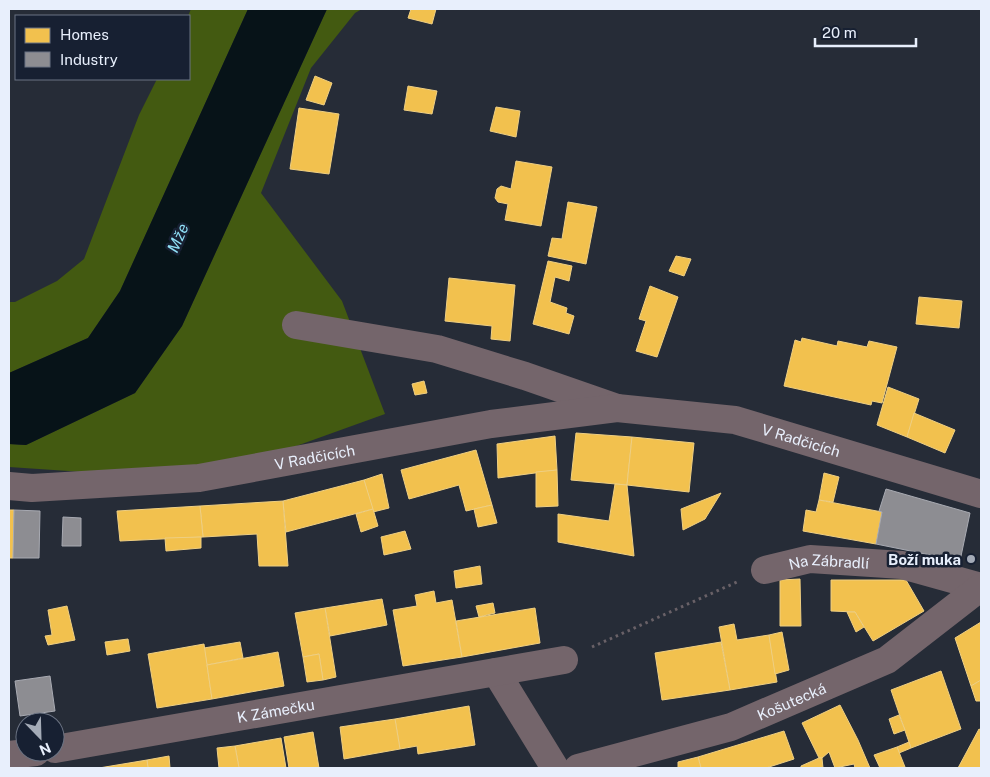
<svg xmlns="http://www.w3.org/2000/svg" width="990" height="777" font-family="'Public Sans',sans-serif">
	<rect width="100%" height="100%" fill="#262c37"/>
	<g fill="#435a11">
		<path d="M 191,9 L 248,9 L 120,291 L 88,338 L 9,373 L 9,302 L 15,302 L 57,281 L 84,259 L 139,115 L 157,79 L 189,79 L 188,16 Z"/>
		<path d="M 327,9 L 362,9 L 355,13 L 311,68 L 261,193 L 342,301 L 385,414 L 202,480 L 9,467 L 9,444 L 26,445 L 135,393 L 182,326 Z"/>
	</g>
	<path fill="#071318" d="M 248,9 L 327,9 L 182,326 L 135,393 L 26,445 L 9,444 L 9,373 L 88,338 L 120,291 Z"/>
	<g fill="#f2c14e" stroke="#efcf82">
		<path d="M 411,9 L 436,9 L 432,24 L 408,18 Z"/>
		<path d="M 315,76 L 332,83 L 324,105 L 306,100 Z"/>
		<path d="M 408,86 L 437,91 L 432,114 L 404,110 Z"/>
		<path d="M 496,107 L 520,111 L 516,137 L 490,131 Z"/>
		<path d="M 299,108 L 339,114 L 329,174 L 290,169 Z"/>
		<path d="M 516,161 L 552,167 L 541,226 L 505,220 L 508,204 L 498,202 L 495,198 L 497,189 L 501,186 L 511,189 Z"/>
		<path d="M 568,202 L 597,207 L 586,264 L 548,256 L 552,238 L 562,239 Z"/>
		<path d="M 676,256 L 691,259 L 684,276 L 669,271 Z"/>
		<path d="M 548,261 L 572,266 L 569,281 L 555,277 L 550,302 L 567,308 L 566,313 L 574,316 L 569,334 L 533,324 Z"/>
		<path d="M 449,278 L 515,285 L 510,341 L 491,339 L 492,326 L 445,321 Z"/>
		<path d="M 650,286 L 678,297 L 657,357 L 636,351 L 646,321 L 639,319 Z"/>
		<path d="M 919,297 L 962,301 L 959,328 L 916,324 Z"/>
		<path d="M 802,338 L 837,346 L 838,341 L 867,347 L 869,341 L 897,347 L 882,403 L 872,401 L 871,405 L 784,386 L 795,340 L 801,342 Z"/>
		<path d="M 424,381 L 427,393 L 415,395 L 412,384 Z"/>
		<path d="M 888,387 L 919,399 L 907,437 L 877,425 Z"/>
		<path d="M 914,413 L 955,430 L 945,453 L 907,437 Z"/>
		<path d="M 576,433 L 632,437 L 627,485 L 571,480 Z"/>
		<path d="M 555,436 L 557,470 L 498,478 L 497,444 Z"/>
		<path d="M 632,437 L 694,443 L 689,492 L 627,485 Z"/>
		<path d="M 476,450 L 492,505 L 466,511 L 459,485 L 409,499 L 401,470 Z"/>
		<path d="M 557,470 L 558,506 L 536,507 L 536,472 Z"/>
		<path d="M 824,473 L 839,477 L 833,502 L 819,500 Z"/>
		<path d="M 382,474 L 389,508 L 373,512 L 364,480 Z"/>
		<path d="M 364,480 L 373,509 L 286,532 L 283,501 Z"/>
		<path d="M 615,484 L 627,485 L 634,556 L 558,542 L 558,514 L 609,521 Z"/>
		<path d="M 721,493 L 705,519 L 683,530 L 681,509 Z"/>
		<path d="M 819,500 L 882,512 L 876,544 L 803,531 L 806,510 L 816,512 Z"/>
		<path d="M 283,501 L 288,566 L 259,566 L 257,534 L 203,537 L 200,506 Z"/>
		<path d="M 492,505 L 497,523 L 478,527 L 474,509 Z"/>
		<path d="M 200,506 L 203,537 L 120,541 L 117,511 Z"/>
		<path d="M 373,509 L 378,526 L 361,532 L 356,514 Z"/>
		<path d="M 9,510 L 14,510 L 13,558 L 9,558 Z"/>
		<path d="M 405,531 L 411,549 L 384,555 L 381,537 Z"/>
		<path d="M 201,537 L 201,548 L 166,551 L 165,538 Z"/>
		<path d="M 480,566 L 482,584 L 456,588 L 454,571 Z"/>
		<path d="M 800,579 L 801,626 L 780,626 L 780,580 Z"/>
		<path d="M 831,580 L 906,580 L 924,611 L 873,641 L 855,612 L 831,611 Z"/>
		<path d="M 434,591 L 436,603 L 452,600 L 462,657 L 403,666 L 393,610 L 417,606 L 415,595 Z"/>
		<path d="M 382,599 L 387,625 L 330,636 L 325,608 Z"/>
		<path d="M 493,603 L 495,613 L 479,617 L 476,606 Z"/>
		<path d="M 67,606 L 75,640 L 48,645 L 45,636 L 52,635 L 48,610 Z"/>
		<path d="M 325,608 L 336,677 L 323,680 L 319,654 L 303,657 L 295,613 Z"/>
		<path d="M 535,608 L 540,643 L 462,657 L 456,621 Z"/>
		<path d="M 847,612 L 855,612 L 864,627 L 856,632 Z"/>
		<path d="M 981,622 L 981,680 L 971,686 L 955,638 Z"/>
		<path d="M 734,624 L 737,640 L 769,635 L 777,682 L 730,690 L 719,627 Z"/>
		<path d="M 782,632 L 789,670 L 775,674 L 769,635 Z"/>
		<path d="M 128,639 L 130,651 L 107,655 L 105,642 Z"/>
		<path d="M 240,642 L 243,658 L 207,665 L 204,648 Z"/>
		<path d="M 721,642 L 730,690 L 662,700 L 655,653 Z"/>
		<path d="M 204,644 L 212,699 L 157,708 L 148,654 Z"/>
		<path d="M 278,652 L 284,686 L 212,699 L 207,665 Z"/>
		<path d="M 319,654 L 323,680 L 307,682 L 303,657 Z"/>
		<path d="M 941,671 L 961,729 L 911,748 L 891,690 Z"/>
		<path d="M 981,680 L 981,701 L 976,701 L 971,686 Z"/>
		<path d="M 840,705 L 858,740 L 870,768 L 855,768 L 854,764 L 835,768 L 829,752 L 822,758 L 819,758 L 802,723 Z"/>
		<path d="M 469,706 L 475,745 L 418,754 L 417,746 L 400,749 L 395,719 Z"/>
		<path d="M 899,715 L 905,730 L 894,734 L 889,719 Z"/>
		<path d="M 395,719 L 400,749 L 344,759 L 340,727 Z"/>
		<path d="M 979,729 L 981,730 L 981,768 L 958,768 Z"/>
		<path d="M 784,731 L 794,759 L 766,768 L 701,768 L 698,757 Z"/>
		<path d="M 313,732 L 319,768 L 289,768 L 284,737 Z"/>
		<path d="M 281,738 L 286,768 L 239,768 L 235,746 Z"/>
		<path d="M 909,742 L 911,748 L 899,753 L 897,747 Z"/>
		<path d="M 235,746 L 239,768 L 219,768 L 217,748 Z"/>
		<path d="M 897,747 L 905,767 L 880,768 L 874,755 Z"/>
		<path d="M 169,756 L 170,768 L 148,768 L 147,760 Z"/>
		<path d="M 698,757 L 701,768 L 678,768 L 678,762 Z"/>
		<path d="M 819,758 L 822,758 L 823,768 L 801,768 L 801,766 Z"/>
		<path d="M 147,760 L 148,768 L 99,768 Z"/>
	</g>
	<g fill="#8d8d92" stroke="#a8aab2">
		<path d="M 886,489 L 970,513 L 960,561 L 876,544 L 882,512 L 879,511 Z"/>
		<path d="M 14,510 L 40,511 L 39,558 L 13,558 Z"/>
		<path d="M 63,517 L 81,518 L 81,546 L 62,546 Z"/>
		<path d="M 50,676 L 55,711 L 20,716 L 15,681 Z"/>
	</g>
	<g fill="none" stroke-linecap="round" stroke-linejoin="round">
		<path stroke="#696167" stroke-width="3" stroke-dasharray="2.5 4" stroke-linecap="butt" d="M 592,647 L 737,582"/>
		<g stroke="#74656b" stroke-width="28">
			<path d="M 296,325 L 437,349 L 525,376 L 617,408"/>
			<path id="s1" d="M 765,570 L 810,559 L 902,565 L 981,587"/>
			<path d="M 496,672 L 555,768"/>
			<path id="s2" d="M 55,749 L 564,660"/>
			<path d="M 9,755 L 36,752"/>
			<path id="s3" d="M 578,768 L 731,727 L 887,660 L 981,587"/>
		</g>
		<path stroke="#74656b" stroke-width="28" id="s4" d="M 9,486 L 32,488 L 199,478 L 491,424 L 617,408 L 735,420 L 981,494"/>
	</g>
	<circle fill="#a4abb7" stroke="#172032" stroke-width="2" cx="971" cy="559" r="5"/>
	<g text-anchor="middle" dominant-baseline="central" stroke-width="5" stroke-linejoin="round" paint-order="stroke">
		<g font-size="15" fill="#e8effc" stroke="#172032">
			<text stroke="none"><textPath href="#s4" startOffset="802">V Radčicích</textPath></text>
			<text stroke="none"><textPath href="#s4" startOffset="308">V Radčicích</textPath></text>
			<text stroke="none"><textPath href="#s1" startOffset="65">Na Zábradlí</textPath></text>
			<text stroke="none"><textPath href="#s3" startOffset="224">Košutecká</textPath></text>
			<text stroke="none"><textPath href="#s2" startOffset="224">K Zámečku</textPath></text>
		</g>
		<g font-size="15" font-weight="bold" fill="#e8effc" stroke="#172032" text-anchor="end">
			<text x="961" y="559">Boží muka</text>
		</g>
		<g font-size="16" font-style="italic" fill="#8fdff5" stroke="#172032">
			<text transform="translate(178 238) rotate(-66)">Mže</text>
		</g>
	</g>
	<rect width="990" height="777" fill="none" stroke="#e8effc" stroke-width="20"/>
	<rect x="15" y="15" width="175" height="65" fill="#172032" stroke="#6b7383"/>
	<rect x="25" y="28" width="25" height="15" fill="#f2c14e" stroke="#6b7383"/>
	<text x="60" y="40" font-size="15" fill="#e8effc">Homes</text>
	<rect x="25" y="52" width="25" height="15" fill="#8d8d92" stroke="#6b7383"/>
	<text x="60" y="65" font-size="15" fill="#e8effc">Industry</text>
	<g transform="translate(40 737) rotate(157)"><circle r="24" fill="#172032" stroke="#6b7383"/>
	<path d="M0-4L9 19L0 12L-9 19Z" fill="#a4abb7"/>
	<text y="-8" font-size="14" font-weight="bold" text-anchor="middle" fill="#e8effc">N</text>
	</g>
	<path d="M815 38v8h101v-8" fill="none" stroke="#e8effc" stroke-width="2.5"/>
	<text x="822" y="38" font-size="15" fill="#e8effc" stroke="#172032" stroke-width="4" paint-order="stroke">20 m</text>
</svg>
